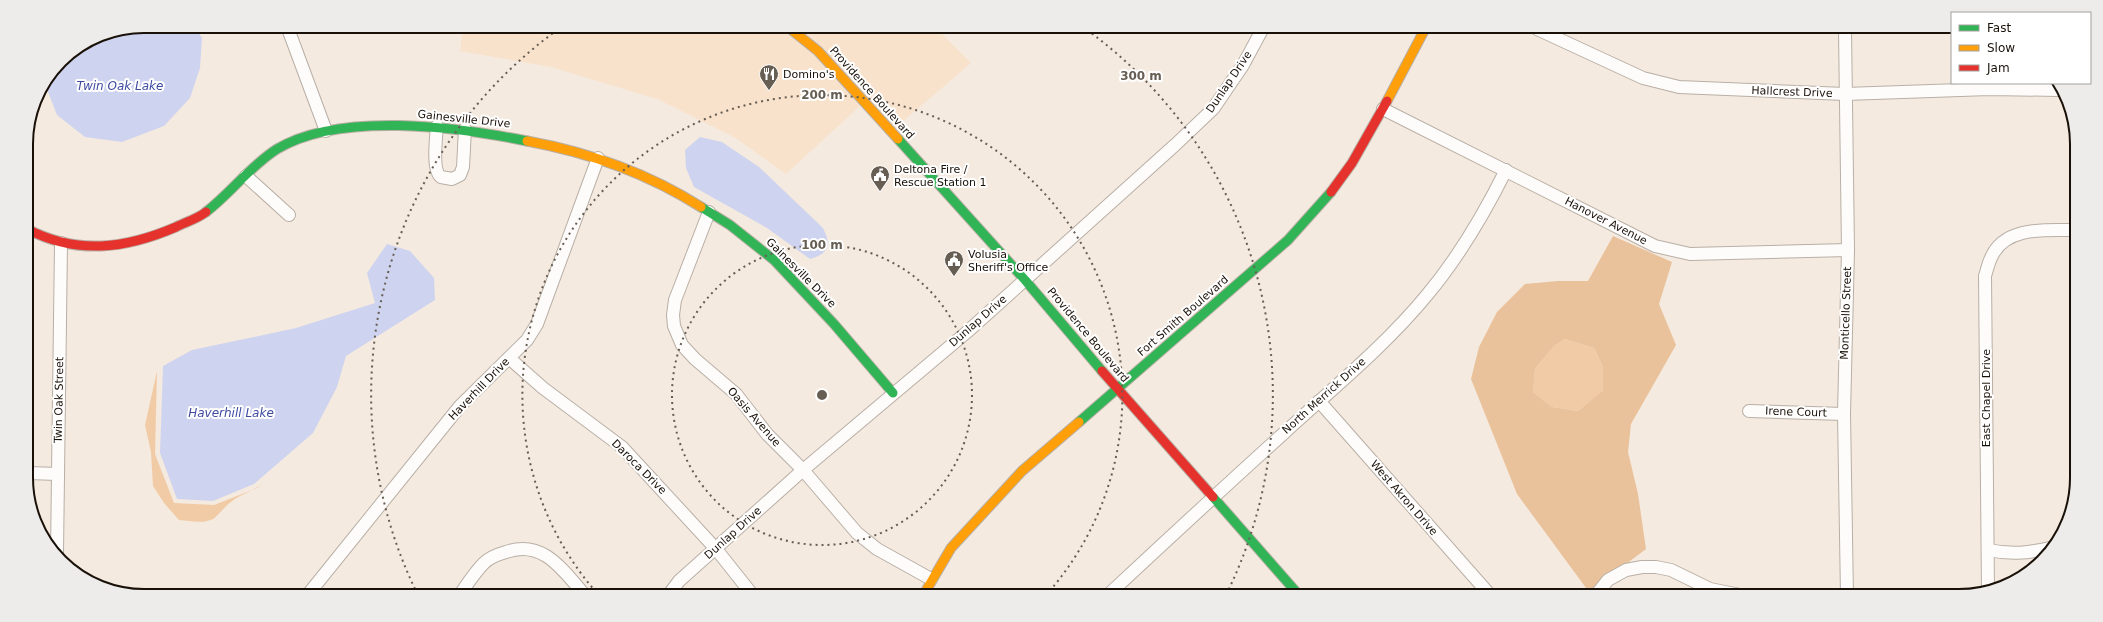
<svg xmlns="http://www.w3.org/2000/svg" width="2103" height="622" font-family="'DejaVu Sans',sans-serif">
	<rect width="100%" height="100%" fill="#f5eadf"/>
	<g fill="#f8e2cc">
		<path d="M 463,27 L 779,27 L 814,54 L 860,106 L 786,174 L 734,137 L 657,99 L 551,67 L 460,51 Z"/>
		<path d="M 797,27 L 936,28 L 971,63 L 895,128 Z"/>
	</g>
	<g fill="#f1cba5">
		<path d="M 1565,339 L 1594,348 L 1603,367 L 1603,390 L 1578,411 L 1552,407 L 1533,392 L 1535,369 L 1554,346 Z"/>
		<path d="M 157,371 L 155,454 L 174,503 L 214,505 L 257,488 L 265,481 C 253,492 243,493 231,502 C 225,506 218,516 213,519 C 203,524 190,521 179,520 L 164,503 L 153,486 L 151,452 L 145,425 Z"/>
	</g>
	<path fill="#e9c29b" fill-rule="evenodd" d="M 1613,236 L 1672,262 L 1659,304 L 1676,345 L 1631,424 L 1628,452 L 1638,494 L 1646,549 L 1589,592 L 1517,494 L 1471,379 L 1479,347 L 1497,312 L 1525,284 L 1558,281 L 1588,281 ZM 1565,339 L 1594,348 L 1603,367 L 1603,390 L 1578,411 L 1552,407 L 1533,392 L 1535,369 L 1554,346 Z"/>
	<g fill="#ced3ef">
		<path d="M 144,26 L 195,26 L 202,38 L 200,68 L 190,98 L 164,126 L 122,142 L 85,137 L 57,115 L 45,84 L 61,60 L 99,35 Z"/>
		<path d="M 700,137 L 722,142 L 759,167 L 823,228 C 831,245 830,253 810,259 L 767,228 L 694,187 L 686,168 L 685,150 Z"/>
		<path d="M 387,244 L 410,251 L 434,278 L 435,300 L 346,356 L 337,387 L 313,433 L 254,484 L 213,501 L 177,499 L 160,453 L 163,366 L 192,350 L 296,328 L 375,303 L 367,273 Z"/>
	</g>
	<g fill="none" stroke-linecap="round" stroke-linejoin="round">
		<defs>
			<g id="street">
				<path d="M 287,26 L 326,131"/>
				<path d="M 1537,29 L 1643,78 L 1679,87 L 1845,94 L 1989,89 L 2059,90"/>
				<path d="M 1845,30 L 1848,250 L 1844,414 L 1847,596"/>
				<path d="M 1383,109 L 1655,246 L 1690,254 L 1848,250"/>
				<path d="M 437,126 C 436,138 432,171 441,177 L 452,179 L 460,175 L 463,167 L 465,129"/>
				<path d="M 246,176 L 289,215"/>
				<path d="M 709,212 L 675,300 L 673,315 L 674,326 L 682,345 L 695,359 L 736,394 L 767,434 L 803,470 L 857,533 L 877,549 L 931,579"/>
				<path d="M 509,358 L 543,388 L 622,447 L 716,549 L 751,593"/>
				<path d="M 1319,401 L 1490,595"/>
				<path d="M 1749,411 L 1844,414"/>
				<path d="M 28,473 L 58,474"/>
				<path d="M 1988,550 C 2013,555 2029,553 2054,547"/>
				<path d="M 54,553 L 57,553 L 61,243"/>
				<path d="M 1988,591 L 1985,276 C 1987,270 1988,264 1991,258 C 2004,226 2046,230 2074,230"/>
				<path d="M 310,592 L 460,406 L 527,340 L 537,324 L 598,158"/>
				<path d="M 461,593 C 468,583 475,572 484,563 C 489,558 499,554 506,552 C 542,539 562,569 583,593"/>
				<path d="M 670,593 L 679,581 L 803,470 L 967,332 L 1175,145 L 1213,109 L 1243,65 L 1263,28"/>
				<path d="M 1109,594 C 1167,540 1225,486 1284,433 C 1333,388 1385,346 1427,295 C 1459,257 1484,214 1506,170"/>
				<path d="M 1596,595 L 1608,580 L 1626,570 L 1642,567 L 1656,567 L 1671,570 L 1710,589 L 1740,595"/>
			</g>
			<g id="fast">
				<path d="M 898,139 L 1025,280 L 1102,371"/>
				<path d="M 701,207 L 730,225 L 774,260 L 834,324 L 893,393"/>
				<path d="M 206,212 C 231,193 250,166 277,149 C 340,111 457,127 527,141"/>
				<path d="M 1079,422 L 1288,240 L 1331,192"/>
				<path d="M 1213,497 L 1298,594"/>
			</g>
			<g id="slow">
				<path d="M 788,27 L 818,51 L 898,139"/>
				<path d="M 1387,101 L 1425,29"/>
				<path d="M 527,141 C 587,152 649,174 701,207"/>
				<path d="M 924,594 L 951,548 L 1022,471 L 1079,422"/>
			</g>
			<g id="jam">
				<path d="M 1331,192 L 1352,163 L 1387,101"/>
				<path d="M 27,229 C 77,255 125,249 176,227 C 186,222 197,219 206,212"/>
				<path d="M 1102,371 L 1213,497"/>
			</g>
		</defs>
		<use href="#street" stroke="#b8afa6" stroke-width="14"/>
		<use href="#fast" stroke="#b8afa6" stroke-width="11"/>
		<use href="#slow" stroke="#b8afa6" stroke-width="11"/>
		<use href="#jam" stroke="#b8afa6" stroke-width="11"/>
		<use href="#street" stroke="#fefcfa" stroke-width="12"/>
		<use href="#fast" stroke="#30b455" stroke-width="9"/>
		<use href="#slow" stroke="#ff9f0a" stroke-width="9"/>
		<use href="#jam" stroke="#e5322d" stroke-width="9"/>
	</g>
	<g fill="none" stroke="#665d53" stroke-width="2" stroke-dasharray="2 4">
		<circle cx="822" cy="395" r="150"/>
		<path d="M596 592A300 300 0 1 1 1047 594"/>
		<path d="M415 589A451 451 0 0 1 560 28M1087 30A451 451 0 0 1 1227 593"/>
	</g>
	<defs>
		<symbol id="restaurant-pin" viewBox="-11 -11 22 30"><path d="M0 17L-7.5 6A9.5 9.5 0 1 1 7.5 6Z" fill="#665d53" stroke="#fff"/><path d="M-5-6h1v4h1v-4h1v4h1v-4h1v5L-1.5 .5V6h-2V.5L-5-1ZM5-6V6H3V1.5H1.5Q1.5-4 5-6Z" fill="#fff"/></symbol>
		<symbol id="civic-pin" viewBox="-11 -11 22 30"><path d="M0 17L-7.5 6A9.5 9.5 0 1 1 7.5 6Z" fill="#665d53" stroke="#fff"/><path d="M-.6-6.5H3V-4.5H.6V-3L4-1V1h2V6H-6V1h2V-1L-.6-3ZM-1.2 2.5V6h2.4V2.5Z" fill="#fff"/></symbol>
	</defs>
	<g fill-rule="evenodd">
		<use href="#restaurant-pin" x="758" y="63" width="22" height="30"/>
		<use href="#civic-pin" x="869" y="164" width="22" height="30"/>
		<use href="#civic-pin" x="943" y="249" width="22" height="30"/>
	</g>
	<g text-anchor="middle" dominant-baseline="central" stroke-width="4" stroke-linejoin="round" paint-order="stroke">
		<g font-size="11" fill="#191108" stroke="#fff" text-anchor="start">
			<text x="783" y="74">Domino's</text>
			<text x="894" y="169">Deltona Fire /<tspan x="894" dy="13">Rescue Station 1</tspan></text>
			<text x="968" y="254">Volusia<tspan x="968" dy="13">Sheriff's Office</tspan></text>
		</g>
		<g font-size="11" fill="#191108" stroke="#fff">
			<text transform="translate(1229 82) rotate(-56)">Dunlap Drive</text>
			<text transform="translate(1792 92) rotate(2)">Hallcrest Drive</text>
			<text transform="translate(872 93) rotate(48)">Providence Boulevard</text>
			<text transform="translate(464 119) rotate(6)">Gainesville Drive</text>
			<text transform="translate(1606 221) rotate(27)">Hanover Avenue</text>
			<text transform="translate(801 273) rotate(45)">Gainesville Drive</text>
			<text transform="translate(1846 313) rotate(-88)">Monticello Street</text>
			<text transform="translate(1183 316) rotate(-41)">Fort Smith Boulevard</text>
			<text transform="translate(978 321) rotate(-41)">Dunlap Drive</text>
			<text transform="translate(1088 335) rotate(50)">Providence Boulevard</text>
			<text transform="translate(479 389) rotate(-46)">Haverhill Drive</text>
			<text transform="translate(1324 396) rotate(-42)">North Merrick Drive</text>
			<text transform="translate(1986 398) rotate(-90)">East Chapel Drive</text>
			<text transform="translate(59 400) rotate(-89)">Twin Oak Street</text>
			<text transform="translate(1796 412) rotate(2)">Irene Court</text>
			<text transform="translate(754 417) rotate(49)">Oasis Avenue</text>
			<text transform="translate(639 467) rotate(45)">Daroca Drive</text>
			<text transform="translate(1404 498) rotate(49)">West Akron Drive</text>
			<text transform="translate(733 533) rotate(-42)">Dunlap Drive</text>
		</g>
		<g font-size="12" font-style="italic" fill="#3d4aa0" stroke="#fff">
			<text x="120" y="86">Twin Oak Lake</text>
			<text x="231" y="413">Haverhill Lake</text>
		</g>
	</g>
	<path d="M0 0H2103V622H0ZM144 33H1959A111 111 0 0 1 2070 144V478A111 111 0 0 1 1959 589H144A111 111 0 0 1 33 478V144A111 111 0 0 1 144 33Z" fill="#edeceb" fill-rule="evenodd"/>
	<path fill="none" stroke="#191108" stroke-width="2" d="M144 33H1959A111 111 0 0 1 2070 144V478A111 111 0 0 1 1959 589H144A111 111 0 0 1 33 478V144A111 111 0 0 1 144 33Z"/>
	<circle cx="822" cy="395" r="6" fill="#665d53" stroke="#fff" stroke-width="2"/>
	<g font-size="12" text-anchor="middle" font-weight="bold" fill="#665d53" stroke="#fff" stroke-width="4" stroke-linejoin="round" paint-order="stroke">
		<text x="1141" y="80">300 m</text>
		<text x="822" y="99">200 m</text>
		<text x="822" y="249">100 m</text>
	</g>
	<rect x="1951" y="12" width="140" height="72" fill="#ffffff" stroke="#a3a09c"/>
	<rect x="1959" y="25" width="20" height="6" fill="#30b455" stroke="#a3a09c"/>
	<text x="1987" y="32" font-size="12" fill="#191108">Fast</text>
	<rect x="1959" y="45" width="20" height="6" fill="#ff9f0a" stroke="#a3a09c"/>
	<text x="1987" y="52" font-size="12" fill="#191108">Slow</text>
	<rect x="1959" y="65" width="20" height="6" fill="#e5322d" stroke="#a3a09c"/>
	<text x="1987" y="72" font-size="12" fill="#191108">Jam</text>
</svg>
